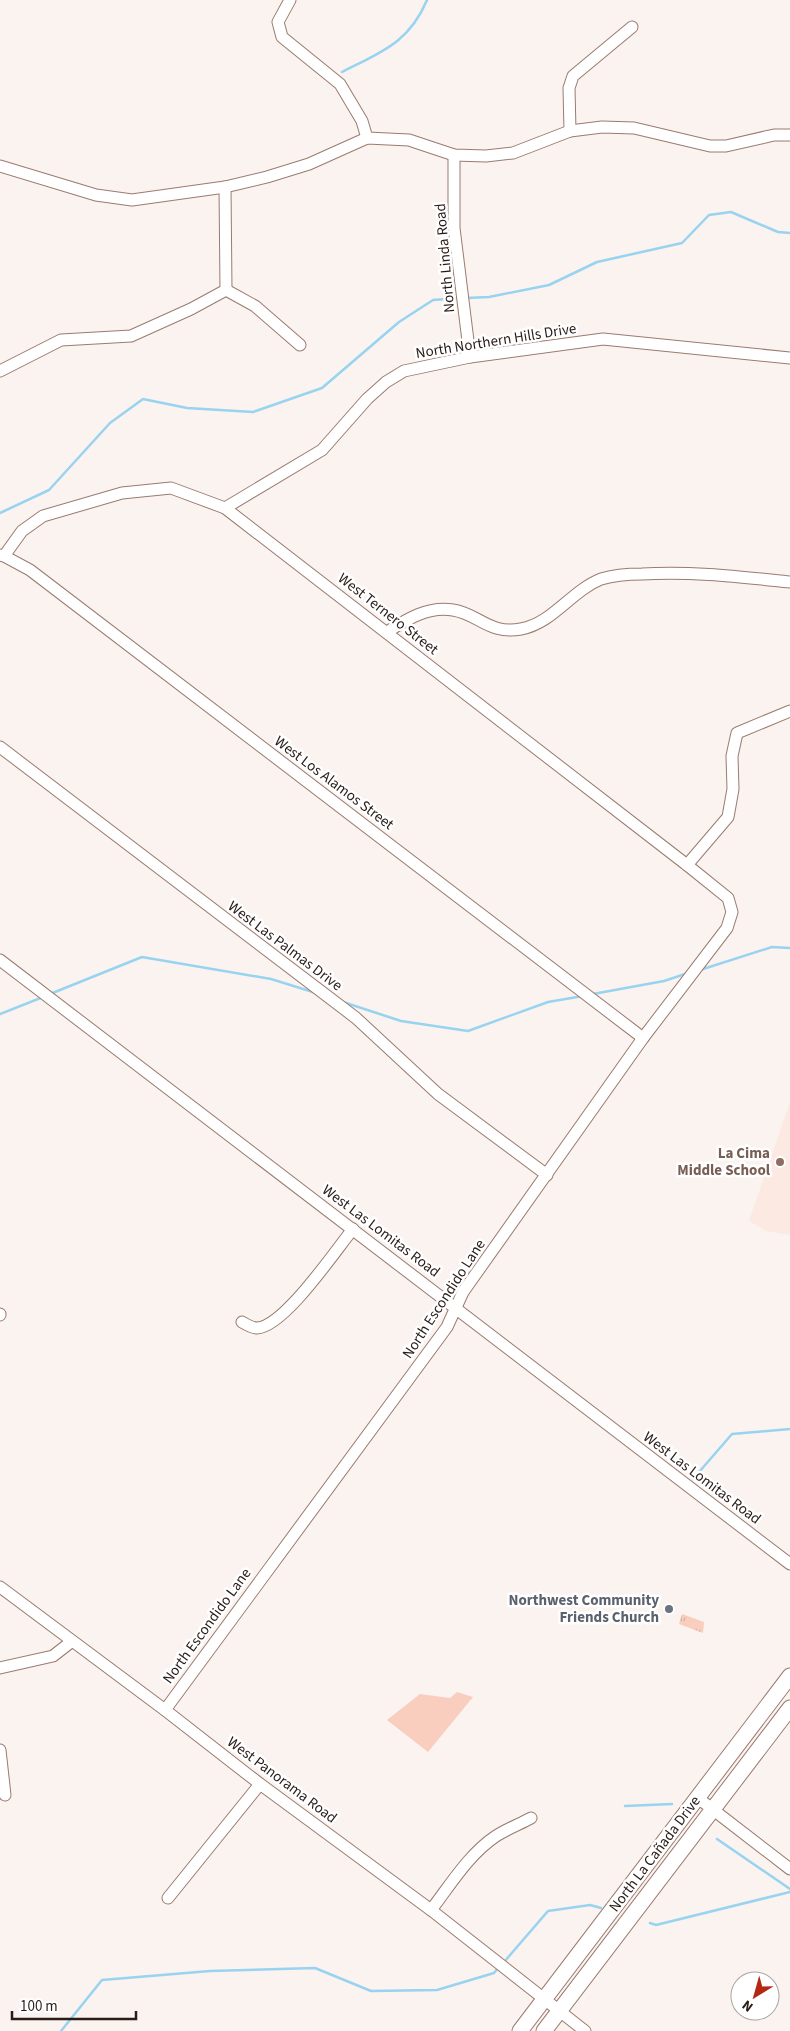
<svg xmlns="http://www.w3.org/2000/svg" width="790" height="2031" font-family="'Source Sans 3',sans-serif">
	<defs>
		<pattern id="park-tufts" width="24" height="20" patternUnits="userSpaceOnUse" patternTransform="scale(1.25)"><rect width="24" height="20" fill="#f9cebe"/><path d="M3 7l-1-3M5 7V3M7 7l1-3M15 17l-1-3M17 17v-4M19 17l1-3" fill="none" stroke="#d5b0a3"/></pattern>
	</defs>
	<rect width="100%" height="100%" fill="#faf3f0"/>
	<path fill="#fbe9e2" d="M 790,1102 L 790,1235 L 766,1231 L 749,1221 Z"/>
	<path fill="#f9cebe" d="M 457,1692 L 473,1697 L 428,1752 L 387,1720 L 420,1694 L 450,1698 Z"/>
	<path fill="url(#park-tufts)" d="M 682,1614 L 704,1622 L 703,1633 L 679,1624 Z"/>
	<g fill="none" stroke-linecap="round" stroke-linejoin="round">
		<g stroke="#98d3f0" stroke-width="2.5">
			<path d="M 342,72 C 381,52 409,43 427,0"/>
			<path d="M 466,298 L 489,297 L 549,285 L 597,262 L 682,243 L 709,215 L 731,212 L 778,232 L 790,233"/>
			<path d="M 0,513 L 49,490 L 110,423 L 143,399 L 187,408 L 253,412 L 322,388 L 399,322 L 433,300 L 460,298"/>
			<path d="M 700,970 L 772,947 L 790,948"/>
			<path d="M 50,994 L 142,957 L 271,979 L 316,993"/>
			<path d="M 593,994 L 664,981 L 685,974"/>
			<path d="M 343,1002 L 401,1021 L 468,1031 L 548,1002 L 583,996"/>
			<path d="M 0,1014 L 43,997"/>
			<path d="M 693,1479 L 732,1434 L 790,1429"/>
			<path d="M 625,1806 L 672,1804"/>
			<path d="M 717,1839 L 790,1889"/>
			<path d="M 650,1923 L 656,1925 L 790,1892"/>
			<path d="M 504,1962 L 548,1911 L 590,1905 L 601,1908"/>
			<path d="M 61,2031 L 102,1980 L 210,1971 L 315,1968 L 371,1991 L 437,1990 L 494,1973 L 498,1968"/>
		</g>
		<defs>
			<g id="minor">
				<path d="M 290,0 L 278,22 L 282,37 L 340,84 L 362,121 L 367,138"/>
				<path d="M 570,131 L 569,88 L 573,76 L 632,27"/>
				<path d="M 454,155 L 454,228 L 470,357"/>
				<path d="M 0,166 L 96,195 L 132,200 L 225,187 L 267,177 L 309,164 L 367,138 L 409,140 L 454,155 L 486,156 L 513,153 L 570,131 L 602,127 L 634,128 L 710,146 L 726,146 L 774,135 L 790,135"/>
				<path d="M 225,187 L 226,290"/>
				<path d="M 226,290 L 255,306 L 300,345"/>
				<path d="M 0,371 L 61,340 L 131,336 L 191,309 L 226,290"/>
				<path d="M 225,508 L 322,450 L 367,399 L 386,382 L 404,371 L 470,357 L 603,339 L 790,358"/>
				<path d="M 0,555 L 4,556 L 22,531 L 43,516 L 122,493 L 171,488 L 225,508 L 687,865 L 728,898 L 732,912 L 727,928 L 643,1038 L 463,1292 L 447,1327 L 165,1710"/>
				<path d="M 4,556 L 30,570 L 643,1038"/>
				<path d="M 387,632 C 407,619 428,606 453,610 C 479,614 489,635 521,629 C 553,623 571,591 601,579 C 614,575 629,574 642,574 C 692,571 741,577 790,582"/>
				<path d="M 0,747 L 356,1018 L 438,1094 L 547,1175"/>
				<path d="M 687,865 L 728,817 L 733,789 L 732,756 L 737,733 L 790,711"/>
				<path d="M 0,960 L 790,1564"/>
				<path d="M 0,1315 L 0,1314"/>
				<path d="M 242,1322 C 247,1325 252,1328 257,1328 C 284,1327 335,1251 353,1229"/>
				<path d="M 0,1587 L 165,1710 L 260,1784 L 431,1910 L 585,2031"/>
				<path d="M 0,1668 L 53,1656 L 71,1642"/>
				<path d="M 0,1750 L 5,1795"/>
				<path d="M 698,1798 L 790,1869"/>
				<path d="M 168,1898 L 260,1784"/>
				<path d="M 431,1910 C 451,1884 469,1854 496,1836 C 507,1829 520,1824 531,1818"/>
			</g>
			<g id="major">
				<path d="M 520,2031 L 790,1676"/>
				<path d="M 544,2031 L 790,1708"/>
			</g>
		</defs>
		<use href="#minor" stroke="#9b7b6e" stroke-width="13"/>
		<use href="#major" stroke="#9b7b6e" stroke-width="17"/>
		<use href="#minor" stroke="#fff" stroke-width="11"/>
		<use href="#major" stroke="#fff" stroke-width="15"/>
	</g>
	<circle fill="#8d6e63" stroke="#fff" stroke-width="2" cx="780" cy="1162" r="5"/>
	<circle fill="#6b7280" stroke="#fff" stroke-width="2" cx="669" cy="1609" r="5"/>
	<g text-anchor="middle" dominant-baseline="central" stroke-width="5" stroke-linejoin="round" paint-order="stroke">
		<g font-size="15" fill="#291c17" stroke="#fff">
			<text transform="translate(445 258) rotate(-95)">North Linda Road</text>
			<text transform="translate(496 341) rotate(-9)">North Northern Hills Drive</text>
			<text transform="translate(388 614) rotate(38)">West Ternero Street</text>
			<text transform="translate(334 783) rotate(37)">West Los Alamos Street</text>
			<text transform="translate(285 946) rotate(37)">West Las Palmas Drive</text>
			<text transform="translate(381 1231) rotate(37)">West Las Lomitas Road</text>
			<text transform="translate(444 1299) rotate(-57)">North Escondido Lane</text>
			<text transform="translate(702 1478) rotate(37)">West Las Lomitas Road</text>
			<text transform="translate(207 1626) rotate(-54)">North Escondido Lane</text>
			<text transform="translate(282 1780) rotate(37)">West Panorama Road</text>
			<text transform="translate(655 1854) rotate(-53)">North La Cañada Drive</text>
		</g>
		<g font-size="15" font-weight="bold" fill="#785e54" stroke="#fff" text-anchor="end">
			<text x="770" y="1153">La Cima<tspan x="770" dy="17">Middle School</tspan></text>
		</g>
		<g font-size="15" font-weight="bold" fill="#5b616d" stroke="#fff" text-anchor="end">
			<text x="659" y="1600">Northwest Community<tspan x="659" dy="17">Friends Church</tspan></text>
		</g>
	</g>
	<g transform="translate(755 1996) rotate(217)"><circle r="24" fill="#ffffff" stroke="#a9a4a2"/>
	<path d="M0-4L9 19L0 12L-9 19Z" fill="#b42712"/>
	<text y="-8" font-size="14" font-weight="bold" text-anchor="middle" fill="#291c17">N</text>
	</g>
	<path d="M12 2011v8h124v-8" fill="none" stroke="#291c17" stroke-width="2.5"/>
	<text x="20" y="2011" font-size="15" fill="#291c17" stroke="#ffffff" stroke-width="4" paint-order="stroke">100 m</text>
</svg>
